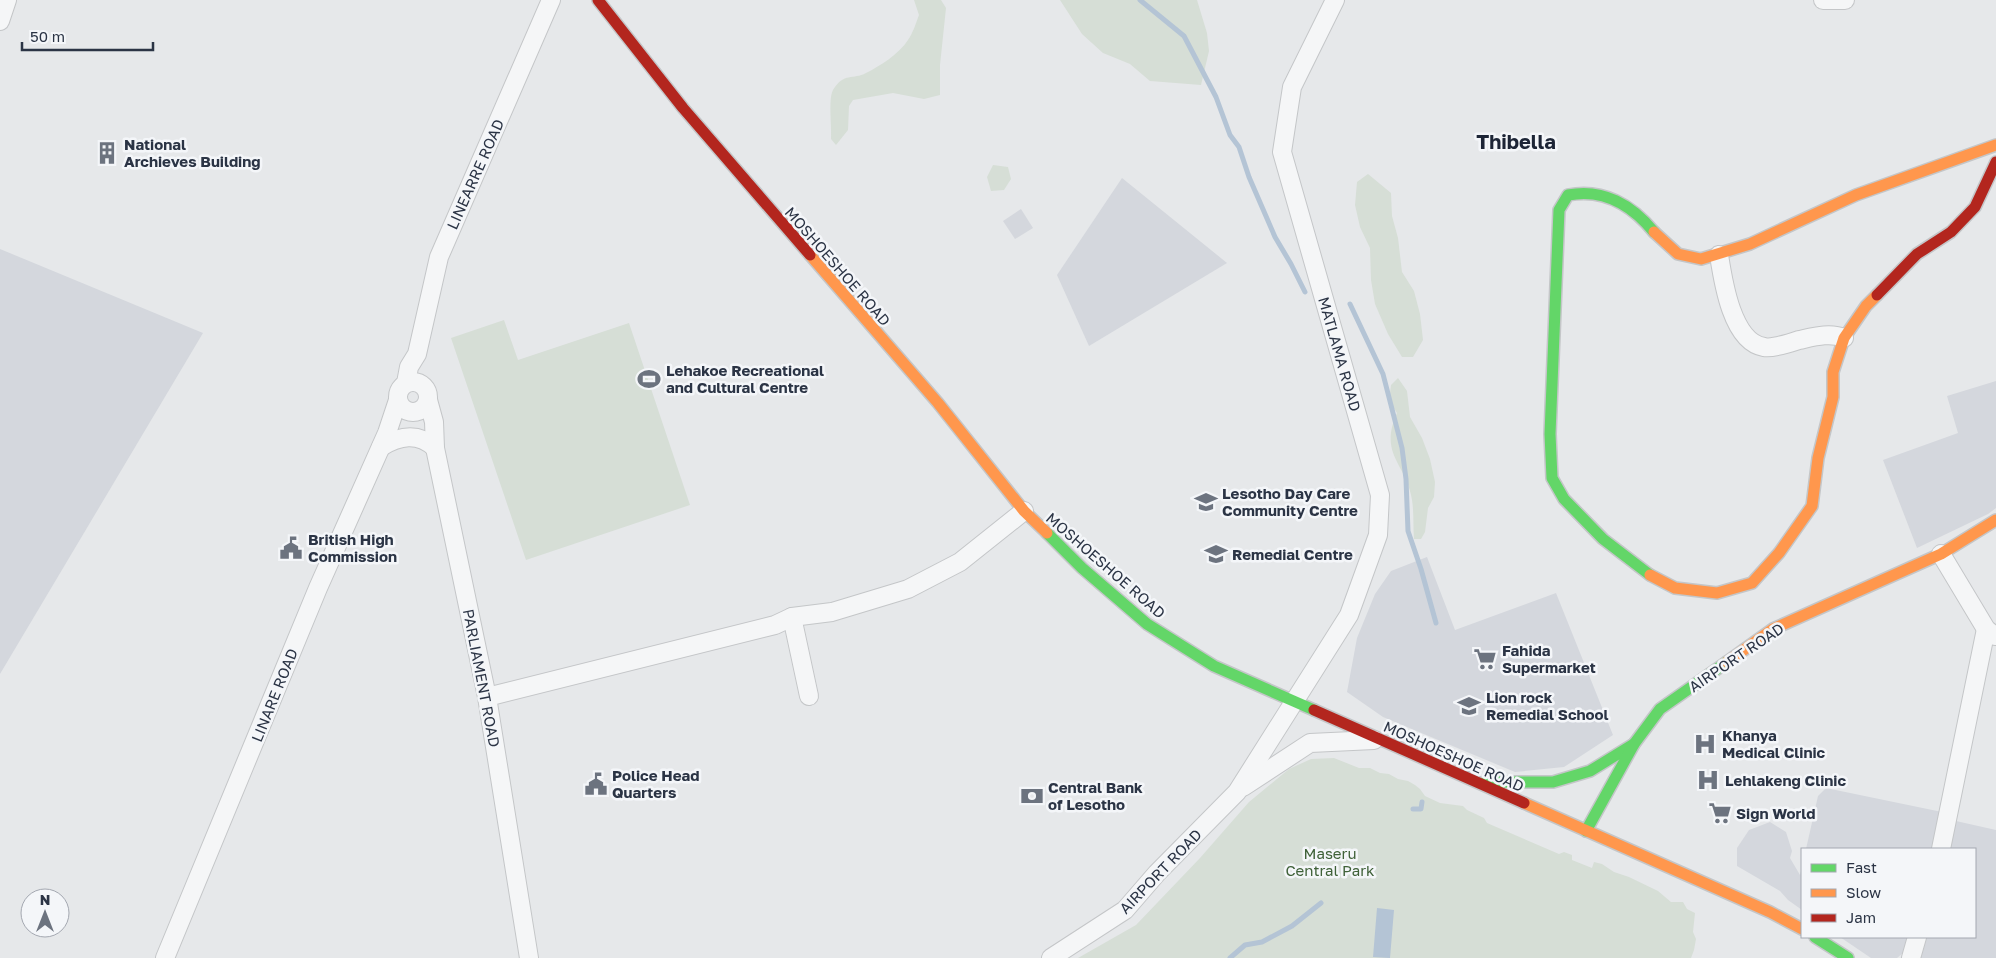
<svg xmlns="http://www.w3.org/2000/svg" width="1996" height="958" font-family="'Golos Text',sans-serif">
	<rect width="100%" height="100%" fill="#e6e8ea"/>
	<g fill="#d4d7dd">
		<path d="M 1122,178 L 1227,263 L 1089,346 L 1057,275 Z"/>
		<path d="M 1021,209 L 1033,228 L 1015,239 L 1003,221 Z"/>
		<path d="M 0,249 L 203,333 L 0,674 Z"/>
		<path d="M 1996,381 L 1996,508 L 1988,514 L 1917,548 L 1883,460 L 1958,433 L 1947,396 Z"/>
		<path d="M 1427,557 L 1455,630 L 1556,593 L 1613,735 L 1564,767 L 1515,772 L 1383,717 L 1347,692 L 1357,638 L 1375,594 L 1391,571 Z"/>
		<path d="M 1826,788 L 1942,812 L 1932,849 L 1806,849 L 1818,796 Z"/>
		<path d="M 1956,821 L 1996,830 L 1996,958 L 1918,958 L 1924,937 L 1975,937 L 1975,849 L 1948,849 Z"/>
		<path d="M 1770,822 L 1786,832 L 1792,851 L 1790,858 L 1800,875 L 1802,867 L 1802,910 L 1788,900 L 1780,891 L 1737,866 L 1737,848 L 1749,830 Z"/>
		<path d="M 1840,937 L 1908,937 L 1904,952 L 1897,958 L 1871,958 Z"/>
	</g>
	<g fill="#d6ded6">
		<path d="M 914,0 L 941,0 L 946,8 L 940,65 L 940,95 L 924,99 L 893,93 L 853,100 L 849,106 L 848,130 L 836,145 L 831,139 C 832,127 828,99 833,90 C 844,72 853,80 866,73 C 880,66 899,54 908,40 C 913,33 916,23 919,15 Z"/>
		<path d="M 1060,0 L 1197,0 L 1207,33 L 1209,51 L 1201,85 L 1150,81 L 1130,64 L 1103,53 L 1082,34 Z"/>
		<path d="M 993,165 L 1008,167 L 1011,179 L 1004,190 L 991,191 L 987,177 Z"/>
		<path d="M 1368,174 L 1391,193 L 1392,216 L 1398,238 L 1402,272 L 1414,291 L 1420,314 L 1423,340 L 1413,357 L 1402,357 L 1388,334 L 1375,304 L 1371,280 L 1370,248 L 1360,227 L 1355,205 L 1357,182 Z"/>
		<path d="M 504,320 L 518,360 L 629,323 L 690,505 L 526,560 L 451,338 Z"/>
		<path d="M 1398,378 L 1407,391 L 1410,417 L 1422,438 L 1430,459 L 1435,482 L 1434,497 L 1428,508 L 1425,532 L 1421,539 L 1414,539 C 1413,526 1414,512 1412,500 C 1407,464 1378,455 1397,413 L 1389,401 L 1391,385 Z"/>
		<path d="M 1334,758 L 1359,768 L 1370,768 L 1380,773 L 1389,774 L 1398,779 L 1408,781 L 1415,785 L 1420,789 L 1425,796 L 1440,803 L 1463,806 L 1467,810 L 1484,818 L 1487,823 L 1559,854 L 1564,852 L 1572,855 L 1572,860 L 1592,868 L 1594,862 L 1602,864 L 1614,872 L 1629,877 L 1658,891 L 1671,902 L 1683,902 L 1687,909 L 1695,913 L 1693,932 L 1696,939 L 1694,950 L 1691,958 L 1078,958 L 1136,925 L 1200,858 L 1249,802 L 1289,769 L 1311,759 Z"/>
	</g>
	<path fill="#b4c4d5" d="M 1377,908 L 1394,910 L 1390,958 L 1373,957 Z"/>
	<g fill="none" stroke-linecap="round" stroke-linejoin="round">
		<g stroke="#b4c4d5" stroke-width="5">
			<path d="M 1140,0 L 1184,36 L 1216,97 L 1230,135 L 1239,147 L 1249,177 L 1275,237 L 1291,264 L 1305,292"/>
			<path d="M 1350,304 L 1383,374 L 1402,448 L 1406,479 L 1408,531 L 1421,569 L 1436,623"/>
			<path d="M 1413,809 L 1421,809 L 1422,802"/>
			<path d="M 1230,958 L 1245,945 L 1262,942 L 1292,926 L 1321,903"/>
		</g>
		<defs>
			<g id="street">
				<path d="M 1823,0 L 1845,0"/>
				<path d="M 0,21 L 7,0"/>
				<path d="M 1719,255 C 1723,281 1732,342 1764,347 C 1772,349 1790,343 1799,340 C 1813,337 1830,332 1844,338"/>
				<circle cx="413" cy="397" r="15"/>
				<path d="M 406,383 L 409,367 L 417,354 L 439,257 L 551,0"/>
				<path d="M 428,400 L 434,422 L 435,448 L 487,697 L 529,958"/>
				<path d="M 381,447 C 399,436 418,432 435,448"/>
				<path d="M 1941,554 L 1986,629 L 1995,636"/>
				<path d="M 792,617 L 809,696"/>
				<path d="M 487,697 L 775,625 L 792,617 L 832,612 L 908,589 L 960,562 L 1024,511"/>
				<path d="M 1243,787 L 1310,743 L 1374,740"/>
				<path d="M 1941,849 L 1986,629"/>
				<path d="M 165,958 L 318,588 L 387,433 L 398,400"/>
				<path d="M 1051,958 L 1125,910 L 1157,873 L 1237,792 L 1349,615 L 1378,535 L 1380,495 L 1282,152 L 1292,87 L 1335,0"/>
				<path d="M 1911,958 L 1917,937"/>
			</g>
			<g id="fast">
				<path d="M 1047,533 L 1082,568 L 1147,624 L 1214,666 L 1314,710"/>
				<path d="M 1650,575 L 1603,539 L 1564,499 L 1552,478 L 1550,434 L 1559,210 L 1568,195 C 1603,188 1632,205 1654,232"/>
				<path d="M 1486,782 L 1553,782 L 1590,771 L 1634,744"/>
				<path d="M 1586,831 L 1634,744 L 1660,709 L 1727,662"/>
				<path d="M 1815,937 L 1848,958"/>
			</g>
			<g id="slow">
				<path d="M 1654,232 L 1678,254 L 1701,259 L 1750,244 L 1856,195 L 1996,145"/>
				<path d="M 810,255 L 938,403 L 1024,511 L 1047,533"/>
				<path d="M 1650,575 L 1675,588 L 1717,593 L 1752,583 L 1779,553 L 1812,506 L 1818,458 L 1833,397 L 1833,372 L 1844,338 L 1866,306 L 1877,295"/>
				<path d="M 1727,662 L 1773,629 L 1941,554 L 1996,520"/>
				<path d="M 1524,803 L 1770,912 L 1802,929"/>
			</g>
			<g id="jam">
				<path d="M 598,0 L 683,108 L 810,255"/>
				<path d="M 1877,295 L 1917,254 L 1951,232 L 1975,207 L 1996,162"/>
				<path d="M 1314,710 L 1524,803"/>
			</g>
		</defs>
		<use href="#street" stroke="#c4c6c8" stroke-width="20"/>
		<use href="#fast" stroke="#c4c6c8" stroke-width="14"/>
		<use href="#slow" stroke="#c4c6c8" stroke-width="14"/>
		<use href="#jam" stroke="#c4c6c8" stroke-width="14"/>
		<use href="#street" stroke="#f5f6f7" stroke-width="18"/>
		<use href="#fast" stroke="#63d668" stroke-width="11"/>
		<use href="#slow" stroke="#ff974d" stroke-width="11"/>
		<use href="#jam" stroke="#b3261e" stroke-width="11"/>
	</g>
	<defs>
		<symbol id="building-bare" viewBox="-9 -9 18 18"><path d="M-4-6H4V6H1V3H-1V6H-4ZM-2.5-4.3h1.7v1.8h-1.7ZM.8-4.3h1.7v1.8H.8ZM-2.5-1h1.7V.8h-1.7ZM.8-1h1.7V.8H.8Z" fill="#6c737f" stroke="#f4f6f9" stroke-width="2.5" paint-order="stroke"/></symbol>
		<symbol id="stadium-bare" viewBox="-9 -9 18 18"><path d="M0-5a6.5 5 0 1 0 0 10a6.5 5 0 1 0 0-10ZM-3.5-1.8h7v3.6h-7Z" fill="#6c737f" stroke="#f4f6f9" stroke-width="2.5" paint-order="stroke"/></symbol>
		<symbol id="school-bare" viewBox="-9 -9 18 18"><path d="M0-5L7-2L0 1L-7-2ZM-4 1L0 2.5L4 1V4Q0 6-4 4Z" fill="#6c737f" stroke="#f4f6f9" stroke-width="2.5" paint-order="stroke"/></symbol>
		<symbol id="civic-bare" viewBox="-9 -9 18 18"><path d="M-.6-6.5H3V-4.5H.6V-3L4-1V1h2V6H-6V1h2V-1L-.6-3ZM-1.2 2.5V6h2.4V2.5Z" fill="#6c737f" stroke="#f4f6f9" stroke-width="2.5" paint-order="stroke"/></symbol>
		<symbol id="supermarket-bare" viewBox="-9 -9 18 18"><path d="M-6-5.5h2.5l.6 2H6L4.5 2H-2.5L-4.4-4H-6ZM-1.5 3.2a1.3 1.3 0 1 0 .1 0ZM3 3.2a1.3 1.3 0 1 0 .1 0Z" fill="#6c737f" stroke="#f4f6f9" stroke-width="2.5" paint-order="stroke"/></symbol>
		<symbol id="hospital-bare" viewBox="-9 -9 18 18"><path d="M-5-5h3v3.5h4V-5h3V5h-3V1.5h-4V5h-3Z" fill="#6c737f" stroke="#f4f6f9" stroke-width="2.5" paint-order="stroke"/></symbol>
		<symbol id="bank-bare" viewBox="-9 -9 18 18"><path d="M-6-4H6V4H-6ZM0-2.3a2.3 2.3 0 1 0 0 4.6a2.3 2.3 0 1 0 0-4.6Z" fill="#6c737f" stroke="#f4f6f9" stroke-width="2.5" paint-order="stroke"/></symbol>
	</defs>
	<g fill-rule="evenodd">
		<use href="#building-bare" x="91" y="137" width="32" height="32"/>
		<use href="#stadium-bare" x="633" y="363" width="32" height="32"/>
		<use href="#school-bare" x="1190" y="486" width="32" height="32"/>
		<use href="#civic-bare" x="275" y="532" width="32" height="32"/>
		<use href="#school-bare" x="1200" y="538" width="32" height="32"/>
		<use href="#supermarket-bare" x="1469" y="643" width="32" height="32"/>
		<use href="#school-bare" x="1453" y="690" width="32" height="32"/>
		<use href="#hospital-bare" x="1689" y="728" width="32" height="32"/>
		<use href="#hospital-bare" x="1692" y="764" width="32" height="32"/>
		<use href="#civic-bare" x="580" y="768" width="32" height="32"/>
		<use href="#bank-bare" x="1016" y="780" width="32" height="32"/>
		<use href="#supermarket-bare" x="1704" y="797" width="32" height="32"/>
	</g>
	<g text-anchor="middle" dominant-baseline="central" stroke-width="5" stroke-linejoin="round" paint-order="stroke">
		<g font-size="15" font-weight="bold" fill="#2b3445" stroke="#f4f6f9" text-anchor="start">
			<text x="124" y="144">National<tspan x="124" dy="17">Archieves Building</tspan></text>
			<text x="666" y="370">Lehakoe Recreational<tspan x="666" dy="17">and Cultural Centre</tspan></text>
			<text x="1222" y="493">Lesotho Day Care<tspan x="1222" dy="17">Community Centre</tspan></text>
			<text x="308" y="539">British High<tspan x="308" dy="17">Commission</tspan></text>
			<text x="1232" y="554">Remedial Centre</text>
			<text x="1502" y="650">Fahida<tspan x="1502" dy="17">Supermarket</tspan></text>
			<text x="1486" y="697">Lion rock<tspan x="1486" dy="17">Remedial School</tspan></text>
			<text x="1722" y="735">Khanya<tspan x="1722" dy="17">Medical Clinic</tspan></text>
			<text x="612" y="775">Police Head<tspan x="612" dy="17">Quarters</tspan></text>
			<text x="1725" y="780">Lehlakeng Clinic</text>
			<text x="1048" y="787">Central Bank<tspan x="1048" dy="17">of Lesotho</tspan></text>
			<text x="1736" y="813">Sign World</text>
		</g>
		<g font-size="15" fill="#2b3445" stroke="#f4f6f9">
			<text transform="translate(475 174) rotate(-66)">LINEARRE ROAD</text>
			<text transform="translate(838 266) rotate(49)">MOSHOESHOE ROAD</text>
			<text transform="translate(1340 354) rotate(74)">MATLAMA ROAD</text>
			<text transform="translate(1106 565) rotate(41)">MOSHOESHOE ROAD</text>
			<text transform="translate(1736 657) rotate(-34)">AIRPORT ROAD</text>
			<text transform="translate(482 678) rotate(79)">PARLIAMENT ROAD</text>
			<text transform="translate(274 695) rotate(-68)">LINARE ROAD</text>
			<text transform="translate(1454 756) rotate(24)">MOSHOESHOE ROAD</text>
			<text transform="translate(1160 871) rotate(-46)">AIRPORT ROAD</text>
		</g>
		<g font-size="15" fill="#3f6138" stroke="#f4f6f9">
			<text x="1330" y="853">Maseru<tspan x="1330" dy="17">Central Park</tspan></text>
		</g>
		<g font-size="20" font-weight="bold" fill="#1d2536" stroke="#f4f6f9">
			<text x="1516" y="141">Thibella</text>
		</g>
	</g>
	<rect x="1801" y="848" width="175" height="90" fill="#f4f6f9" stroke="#a4a8b1"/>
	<rect x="1811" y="864" width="25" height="8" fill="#63d668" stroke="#a4a8b1"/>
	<text x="1846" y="873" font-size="15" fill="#2b3445">Fast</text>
	<rect x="1811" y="889" width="25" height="8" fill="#ff974d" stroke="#a4a8b1"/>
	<text x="1846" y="898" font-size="15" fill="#2b3445">Slow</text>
	<rect x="1811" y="914" width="25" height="8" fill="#b3261e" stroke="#a4a8b1"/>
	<text x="1846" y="923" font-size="15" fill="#2b3445">Jam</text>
	<g transform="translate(45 913)"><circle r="24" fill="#f4f6f9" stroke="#a4a8b1"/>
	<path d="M0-4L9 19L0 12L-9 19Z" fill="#6c737f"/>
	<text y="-8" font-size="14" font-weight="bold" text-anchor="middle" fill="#2b3445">N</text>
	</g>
	<path d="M22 42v8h131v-8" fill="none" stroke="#2b3445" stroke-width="2.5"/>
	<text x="30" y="42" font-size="15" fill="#2b3445" stroke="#f4f6f9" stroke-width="4" paint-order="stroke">50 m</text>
</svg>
